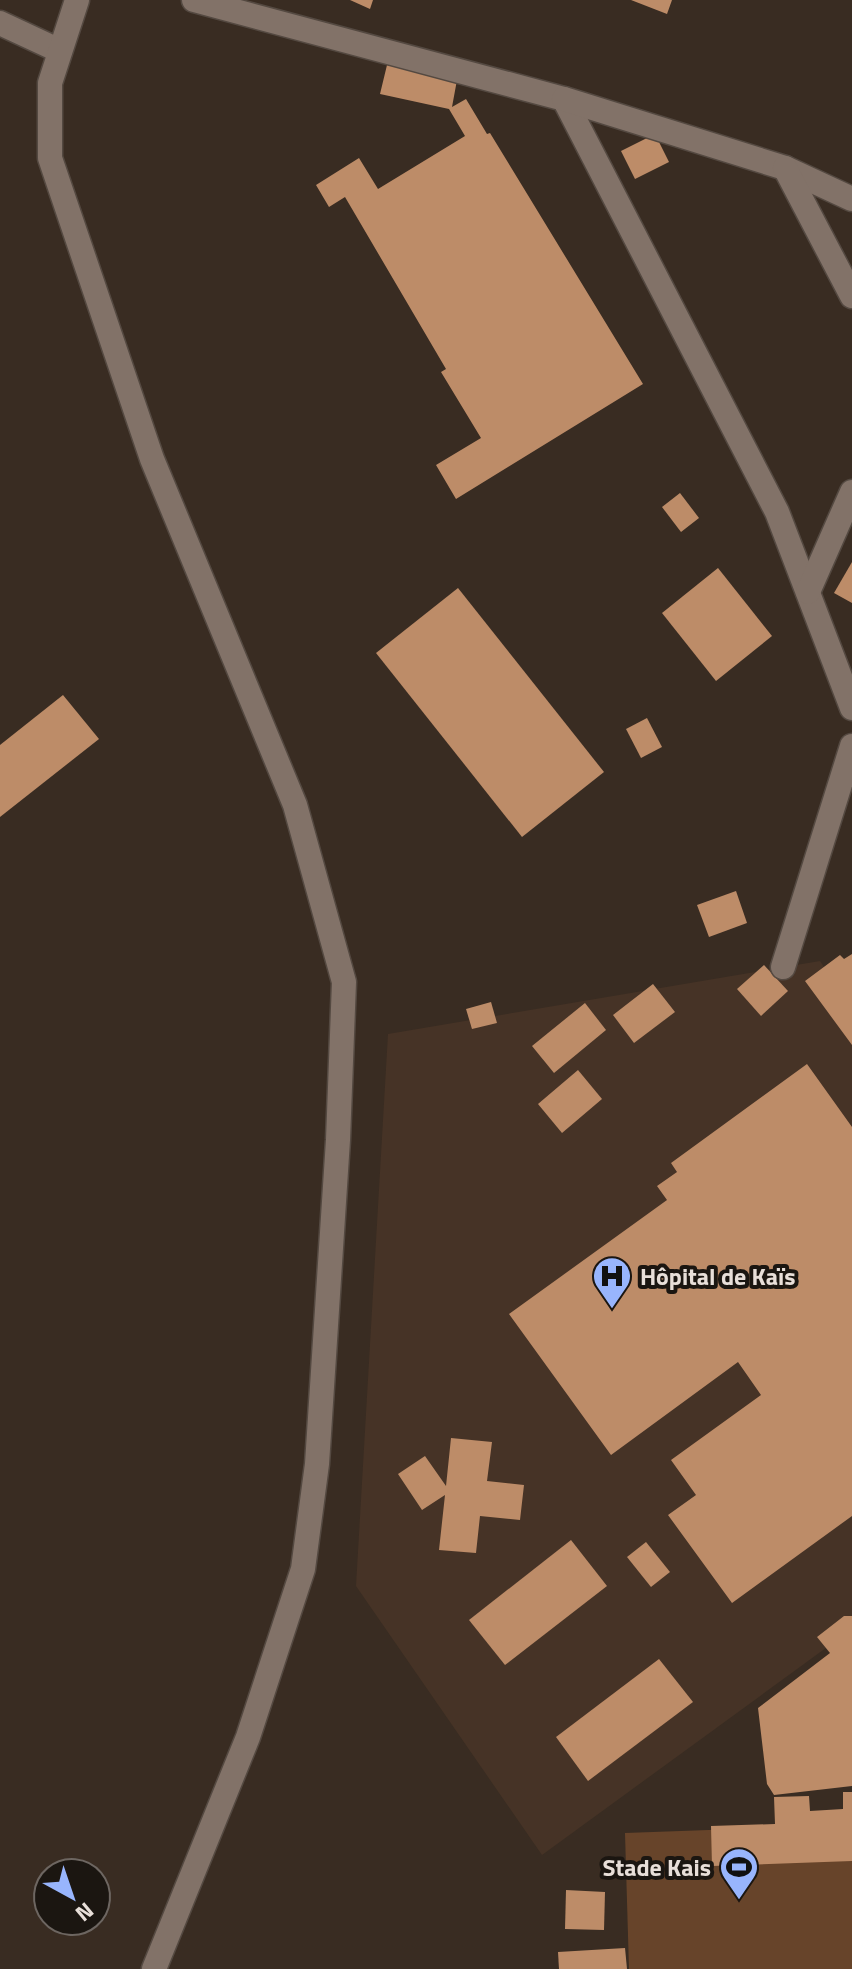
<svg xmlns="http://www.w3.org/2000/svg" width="852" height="1969" font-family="'Titillium Web',sans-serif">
	<rect width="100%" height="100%" fill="#392c22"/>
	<path fill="#463326" d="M 820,961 L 852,1008 L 852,1629 L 542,1855 L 356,1586 L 388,1034 Z"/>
	<path fill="#67442a" d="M 852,1825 L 852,1969 L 629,1969 L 625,1833 Z"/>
	<g fill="#bd8c68">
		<path d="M 350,0 L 373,0 L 370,9 Z"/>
		<path d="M 631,0 L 672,0 L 667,14 Z"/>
		<path d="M 387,65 L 457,80 L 452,107 L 466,99 L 487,134 L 490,133 L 643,384 L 456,499 L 436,465 L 481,438 L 441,372 L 446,369 L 345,197 L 329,207 L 316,185 L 359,158 L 378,189 L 465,136 L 449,109 L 380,94 Z"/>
		<path d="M 655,134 L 669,162 L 635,179 L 621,151 Z"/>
		<path d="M 680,493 L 699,518 L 681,532 L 662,507 Z"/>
		<path d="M 852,562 L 852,603 L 834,593 Z"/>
		<path d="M 718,568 L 772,636 L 716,681 L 662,613 Z"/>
		<path d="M 458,588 L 604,772 L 522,837 L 376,653 Z"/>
		<path d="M 63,695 L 99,739 L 0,817 L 0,745 Z"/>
		<path d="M 647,718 L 662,747 L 641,758 L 626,729 Z"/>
		<path d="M 736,891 L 747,923 L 709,937 L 697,905 Z"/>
		<path d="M 852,954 L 852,1045 L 805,981 L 840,955 L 844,959 Z"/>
		<path d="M 764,965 L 788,991 L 761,1016 L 737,989 Z"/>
		<path d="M 653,984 L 675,1012 L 634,1043 L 613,1015 Z"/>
		<path d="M 491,1002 L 497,1023 L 472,1029 L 466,1009 Z"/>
		<path d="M 585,1003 L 606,1030 L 554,1073 L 532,1046 Z"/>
		<path d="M 807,1064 L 852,1127 L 852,1516 L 732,1603 L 668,1515 L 696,1495 L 671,1460 L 761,1395 L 738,1362 L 611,1455 L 509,1314 L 667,1200 L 657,1186 L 677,1172 L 671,1163 Z"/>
		<path d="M 578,1070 L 602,1099 L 562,1133 L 538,1104 Z"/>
		<path d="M 451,1438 L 492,1442 L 487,1481 L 524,1485 L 520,1520 L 480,1516 L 476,1553 L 439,1550 L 445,1495 L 422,1510 L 398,1474 L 425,1456 L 446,1486 Z"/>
		<path d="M 571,1540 L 607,1586 L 505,1665 L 469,1620 Z"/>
		<path d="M 646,1542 L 670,1572 L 651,1587 L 627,1557 Z"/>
		<path d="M 844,1616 L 852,1616 L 852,1786 L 774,1795 L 767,1784 L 758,1708 L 830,1653 L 817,1637 Z"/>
		<path d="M 659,1659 L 693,1702 L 588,1781 L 556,1737 Z"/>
		<path d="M 843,1792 L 852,1792 L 852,1861 L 712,1866 L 711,1826 L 775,1824 L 774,1797 L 809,1796 L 810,1811 L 843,1809 Z"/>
		<path d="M 566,1890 L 605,1892 L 604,1930 L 565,1929 Z"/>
		<path d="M 625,1948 L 627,1969 L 559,1969 L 558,1952 Z"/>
	</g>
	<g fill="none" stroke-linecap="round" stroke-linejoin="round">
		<defs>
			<g id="street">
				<path d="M 194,0 L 564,99 L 777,512 L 852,708"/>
				<path d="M 0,23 L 60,51"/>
				<path d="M 564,99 L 785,168 L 852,199"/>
				<path d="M 785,168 L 852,296"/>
				<path d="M 808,592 L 852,492"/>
				<path d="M 783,967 L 852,746"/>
			</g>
			<path id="secondary" d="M 77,0 L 50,83 L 50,158 L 152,459 L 295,805 L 344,982 L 338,1140 L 317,1464 L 303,1569 L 248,1737 L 154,1969"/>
		</defs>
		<use href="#street" stroke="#544941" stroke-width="27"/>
		<use href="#secondary" stroke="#544941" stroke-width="27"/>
		<use href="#street" stroke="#827268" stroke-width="24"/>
		<use href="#secondary" stroke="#827268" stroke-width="24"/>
	</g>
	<defs>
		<symbol id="hospital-pin" viewBox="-11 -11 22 30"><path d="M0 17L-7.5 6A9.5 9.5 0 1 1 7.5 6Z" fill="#98b5fd" stroke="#1b1611"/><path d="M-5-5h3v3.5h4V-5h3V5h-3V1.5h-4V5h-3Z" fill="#111"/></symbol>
		<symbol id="stadium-pin" viewBox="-11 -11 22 30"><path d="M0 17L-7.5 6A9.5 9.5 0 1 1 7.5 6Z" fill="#98b5fd" stroke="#1b1611"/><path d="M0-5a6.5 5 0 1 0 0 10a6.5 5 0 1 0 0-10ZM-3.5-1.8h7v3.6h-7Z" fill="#111"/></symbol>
	</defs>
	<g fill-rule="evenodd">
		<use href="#hospital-pin" x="590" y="1254" width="44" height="60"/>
		<use href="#stadium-pin" x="717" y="1845" width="44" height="60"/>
	</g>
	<g text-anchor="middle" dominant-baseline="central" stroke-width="8" stroke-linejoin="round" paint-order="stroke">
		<g font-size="24" font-weight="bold" fill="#e8dfd9" stroke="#1b1611" text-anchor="start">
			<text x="640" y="1276">Hôpital de Kaïs</text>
			<text x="711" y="1867" text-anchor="end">Stade Kais</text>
		</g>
	</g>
	<g transform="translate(72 1897) rotate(140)"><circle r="38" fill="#1b1611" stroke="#6d6661" stroke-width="2"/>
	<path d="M0-6L14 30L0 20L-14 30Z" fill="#98b5fd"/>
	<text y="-12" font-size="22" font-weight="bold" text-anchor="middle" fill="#e8dfd9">N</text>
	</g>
</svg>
